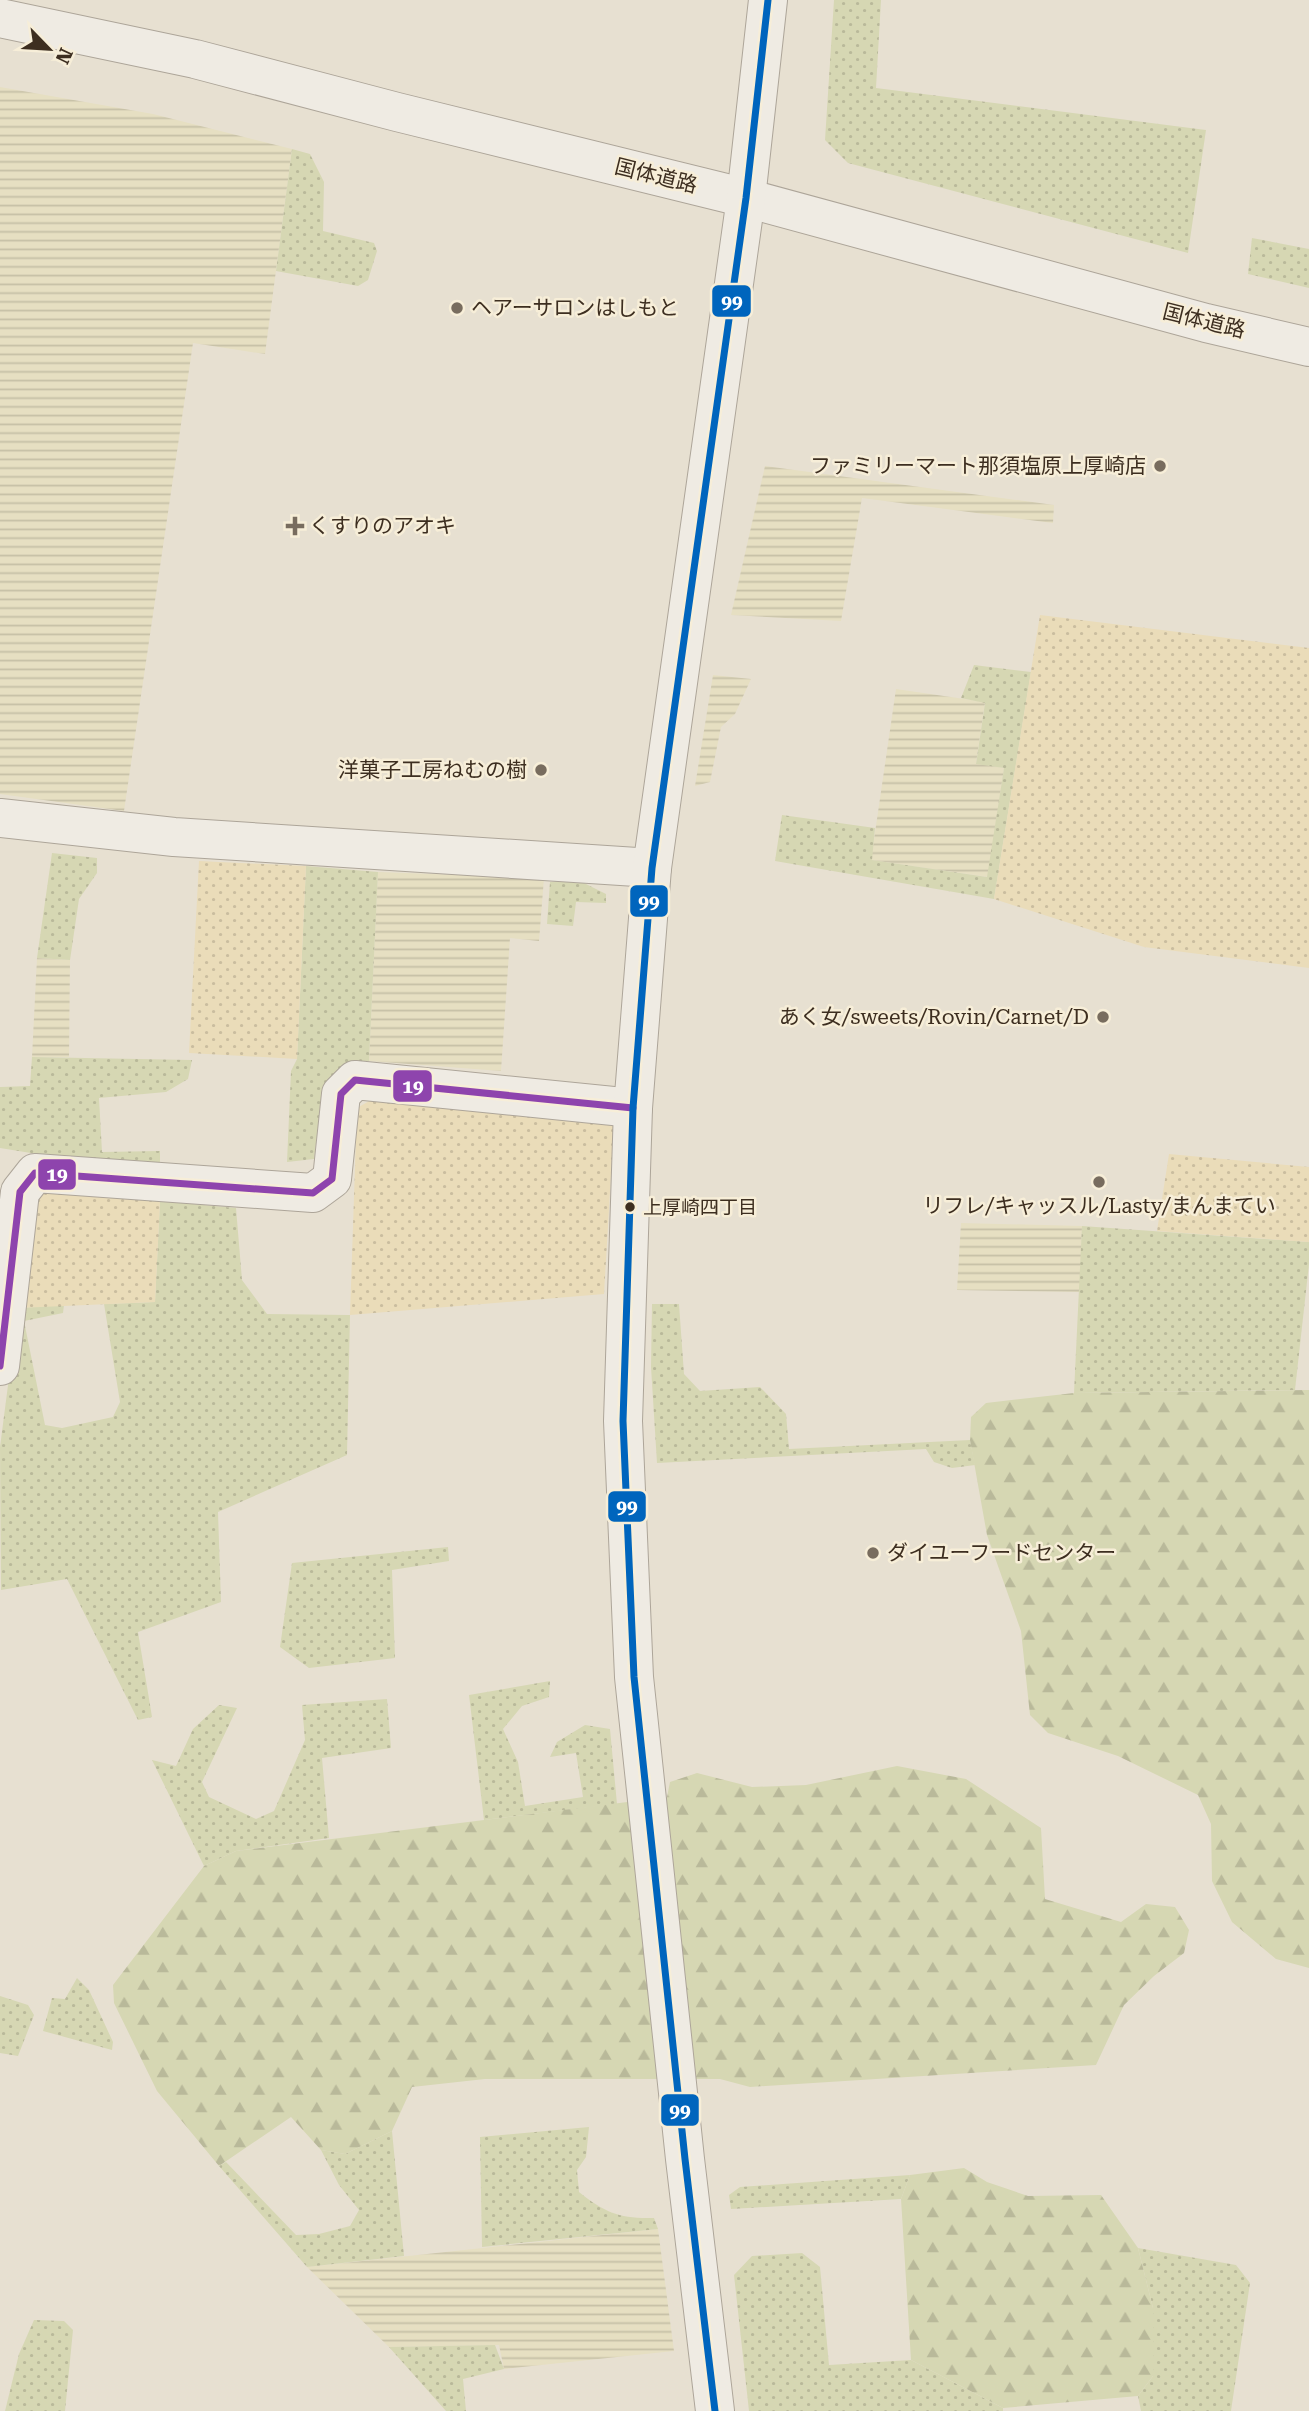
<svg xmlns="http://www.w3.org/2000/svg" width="1309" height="2411" font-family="'Roboto Serif','Noto Sans JP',serif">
	<defs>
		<pattern id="farmland-rules" width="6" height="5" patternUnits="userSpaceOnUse" patternTransform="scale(1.75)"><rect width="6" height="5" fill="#e6dfc2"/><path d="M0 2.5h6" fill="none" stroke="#c6c0a6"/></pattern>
		<pattern id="grass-dots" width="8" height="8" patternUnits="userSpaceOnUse" patternTransform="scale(1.75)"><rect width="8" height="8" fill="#d6d7b3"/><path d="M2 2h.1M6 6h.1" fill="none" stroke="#b9b99a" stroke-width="1.8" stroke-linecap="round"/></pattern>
		<pattern id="forest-firs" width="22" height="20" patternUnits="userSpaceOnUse" patternTransform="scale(1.75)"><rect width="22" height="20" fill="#d6d7b3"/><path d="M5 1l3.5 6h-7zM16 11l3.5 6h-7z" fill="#b9b99a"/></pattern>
		<pattern id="sand-dots" width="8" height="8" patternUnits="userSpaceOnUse" patternTransform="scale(1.75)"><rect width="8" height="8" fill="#eadcb9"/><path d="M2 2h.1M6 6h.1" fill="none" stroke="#cabd9f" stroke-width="1.8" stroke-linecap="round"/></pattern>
	</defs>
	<rect width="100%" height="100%" fill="#e7e0d1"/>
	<g fill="url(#farmland-rules)">
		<path d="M 0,87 L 153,114 L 292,149 L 265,354 L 193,343 L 124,811 L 0,794 Z"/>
		<path d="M 765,466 L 1054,505 L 1053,523 L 862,498 L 841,621 L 731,615 Z"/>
		<path d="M 713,675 L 751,679 L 735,714 L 721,727 L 710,782 L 695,786 Z"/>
		<path d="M 896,689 L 985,702 L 976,763 L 1004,768 L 988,877 L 871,860 Z"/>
		<path d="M 378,872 L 544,878 L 539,941 L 510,938 L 501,1071 L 369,1061 Z"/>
		<path d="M 37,958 L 70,960 L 69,1057 L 32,1057 Z"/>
		<path d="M 961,1223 L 1082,1226 L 1080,1292 L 957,1290 Z"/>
		<path d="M 658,2229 L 674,2351 L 504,2369 L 499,2345 L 389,2347 L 307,2267 Z"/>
	</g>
	<g fill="url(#grass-dots)">
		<path d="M 834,0 L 881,0 L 876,88 L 1206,130 L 1188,253 L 848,163 L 825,140 Z"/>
		<path d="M 292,149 L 310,154 L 324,182 L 323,231 L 374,243 L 377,251 L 368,280 L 358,286 L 276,271 Z"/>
		<path d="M 1252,238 L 1309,249 L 1309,288 L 1248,274 Z"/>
		<path d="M 974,665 L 1031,672 L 994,899 L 775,861 L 782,815 L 875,828 L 872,860 L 987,877 L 1004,768 L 976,764 L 985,703 L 961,698 Z"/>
		<path d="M 52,853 L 97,858 L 97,873 L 79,899 L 70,960 L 37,958 Z"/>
		<path d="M 306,866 L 378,872 L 369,1061 L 348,1068 L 320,1112 L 314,1159 L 287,1162 L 291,1071 L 297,1059 Z"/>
		<path d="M 578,880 L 606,894 L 606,903 L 576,902 L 573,926 L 547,924 L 550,882 Z"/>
		<path d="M 32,1057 L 192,1060 L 188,1079 L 166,1092 L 99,1098 L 102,1152 L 160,1151 L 160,1174 L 0,1148 L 0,1087 L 30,1086 Z"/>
		<path d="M 160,1201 L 236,1208 L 242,1280 L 267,1314 L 350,1315 L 347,1455 L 218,1512 L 221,1602 L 138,1632 L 152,1717 L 138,1720 L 67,1579 L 1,1590 L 0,1447 L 18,1308 L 64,1305 L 63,1313 L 24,1321 L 45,1425 L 62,1428 L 113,1417 L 120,1402 L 104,1304 L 155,1302 Z"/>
		<path d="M 1082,1226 L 1309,1242 L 1309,1264 L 1295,1390 L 1074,1393 Z"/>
		<path d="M 652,1304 L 679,1304 L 684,1374 L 700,1391 L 760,1387 L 786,1414 L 789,1449 L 970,1440 L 975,1465 L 952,1468 L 934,1462 L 926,1449 L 657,1463 L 651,1367 Z"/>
		<path d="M 448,1547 L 449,1561 L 392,1570 L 395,1658 L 309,1668 L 280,1647 L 292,1563 Z"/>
		<path d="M 550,1681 L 549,1697 L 522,1706 L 503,1729 L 518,1762 L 525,1806 L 583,1797 L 576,1753 L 550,1757 L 557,1742 L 585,1725 L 610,1729 L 617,1804 L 484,1820 L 469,1695 Z"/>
		<path d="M 387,1699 L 391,1748 L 322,1758 L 329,1838 L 236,1851 L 204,1866 L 152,1760 L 176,1766 L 193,1729 L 219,1705 L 237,1708 L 202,1782 L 209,1797 L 256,1819 L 274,1811 L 305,1740 L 302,1705 Z"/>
		<path d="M 77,1978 L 89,1990 L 113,2042 L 112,2050 L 43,2031 L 52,1998 L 65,1999 Z"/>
		<path d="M 0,1996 L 28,2005 L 34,2015 L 18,2056 L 0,2053 Z"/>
		<path d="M 589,2127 L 586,2157 L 577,2170 L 579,2192 C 605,2213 621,2219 654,2218 L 658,2229 L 482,2247 L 480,2137 Z"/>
		<path d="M 392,2131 L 404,2256 L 307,2267 L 219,2166 L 226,2162 L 296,2235 L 319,2234 L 350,2226 L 359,2210 L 339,2185 L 321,2150 L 345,2154 Z"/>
		<path d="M 910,2175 L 901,2199 L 731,2209 L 729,2195 L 740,2187 Z"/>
		<path d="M 1138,2248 L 1236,2265 L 1250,2283 L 1231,2411 L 1141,2411 L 1138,2396 L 1153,2376 L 1153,2308 Z"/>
		<path d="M 802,2253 L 820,2267 L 829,2365 L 911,2360 L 1003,2408 L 1003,2411 L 749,2411 L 734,2275 L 752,2256 Z"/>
		<path d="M 34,2320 L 64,2321 L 73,2330 L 65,2411 L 5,2411 L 19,2354 Z"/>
		<path d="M 495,2345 L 504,2369 L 463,2379 L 466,2411 L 446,2411 L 389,2347 Z"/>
	</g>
	<g fill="url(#forest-firs)">
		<path d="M 1309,1390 L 1309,1968 L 1276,1959 L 1232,1922 L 1212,1881 L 1211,1824 L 1198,1795 L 1118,1756 L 1048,1733 L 1030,1715 L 1021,1631 L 987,1535 L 970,1440 L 971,1417 L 986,1403 L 1074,1393 Z"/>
		<path d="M 897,1766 L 966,1779 L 1041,1828 L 1045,1899 L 1121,1922 L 1146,1904 L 1175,1907 L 1189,1930 L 1184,1953 L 1154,1976 L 1124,2005 L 1096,2065 L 750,2087 L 720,2079 L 485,2079 L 412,2087 L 392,2131 L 345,2154 L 321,2150 L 291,2117 L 219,2166 L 157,2091 L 114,2003 L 113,1985 L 204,1866 L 236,1851 L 667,1797 L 670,1782 L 697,1773 L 752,1787 L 806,1785 Z"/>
		<path d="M 964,2168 L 987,2182 L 1028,2196 L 1101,2195 L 1138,2248 L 1153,2308 L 1153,2376 L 1138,2396 L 1003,2408 L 911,2360 L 901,2199 L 910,2175 Z"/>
	</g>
	<g fill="url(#sand-dots)">
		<path d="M 1040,615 L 1309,648 L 1309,968 L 1144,947 L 994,899 Z"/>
		<path d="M 199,861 L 306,866 L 297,1059 L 189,1053 Z"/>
		<path d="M 371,1100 L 614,1124 L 604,1294 L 350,1315 L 357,1108 Z"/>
		<path d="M 1169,1154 L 1309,1167 L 1309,1242 L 1157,1231 Z"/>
		<path d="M 43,1190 L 160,1201 L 155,1302 L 18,1308 L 32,1199 Z"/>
	</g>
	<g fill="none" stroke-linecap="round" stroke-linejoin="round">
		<defs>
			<g id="minor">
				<path d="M 0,818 L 174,837 L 652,868"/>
				<path d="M 0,1366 L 20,1192 L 35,1173 L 313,1193 L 332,1179 L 341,1094 L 355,1080 L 633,1108"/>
			</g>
			<g id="tertiary">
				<path d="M 0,18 L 195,59 L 397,112 L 746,198 L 1206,323 L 1309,347"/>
				<path d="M 715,2411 L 685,2159 L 634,1677 L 623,1421 L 633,1108 L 652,868 L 746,198 L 768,0"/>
			</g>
		</defs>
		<use href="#minor" stroke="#ada599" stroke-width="40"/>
		<use href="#tertiary" stroke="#ada599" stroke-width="40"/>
		<use href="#minor" stroke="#efebe3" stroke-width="38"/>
		<use href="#tertiary" stroke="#efebe3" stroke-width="38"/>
		<defs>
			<path id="bus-1" d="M 0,1366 L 20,1192 L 35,1173 L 313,1193 L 332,1179 L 341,1094 L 355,1080 L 633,1108"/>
			<path id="bus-2" d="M 715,2411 L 685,2159 L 634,1677 L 623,1421 L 633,1108 L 652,868 L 746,198 L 768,0"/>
		</defs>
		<use href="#bus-1" stroke="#f7eed8" stroke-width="12"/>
		<use href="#bus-2" stroke="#f7eed8" stroke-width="12"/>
		<use href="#bus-1" stroke="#8e44ad" stroke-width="7"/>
		<use href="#bus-2" stroke="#0065bd" stroke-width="7"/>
	</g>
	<g fill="#786c5e" stroke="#f7eed8" stroke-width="2.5">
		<circle cx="457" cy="308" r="7"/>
		<circle cx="1160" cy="466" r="7"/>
		<path d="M291.5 515.5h7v7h7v7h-7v7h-7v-7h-7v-7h7z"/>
		<circle cx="541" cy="770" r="7"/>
		<circle cx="1103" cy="1017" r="7"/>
		<circle cx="1099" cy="1182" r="7"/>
		<circle cx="873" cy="1553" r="7"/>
	</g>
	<circle fill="#3d2e20" stroke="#f7eed8" stroke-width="2.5" cx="630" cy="1207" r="6"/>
	<g text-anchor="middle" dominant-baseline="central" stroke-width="5" stroke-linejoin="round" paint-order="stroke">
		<g font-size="19" fill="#3d2e20" stroke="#f7eed8" text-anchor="start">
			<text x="643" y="1207">上厚崎四丁目</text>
		</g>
		<g font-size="21" fill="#3d2e20" stroke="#f7eed8">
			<text transform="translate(656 176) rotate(14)">国体道路</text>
			<text transform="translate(1204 321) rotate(14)">国体道路</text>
		</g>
		<g font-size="21" fill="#3d2e20" stroke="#f7eed8" text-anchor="start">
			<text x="471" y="308">ヘアーサロンはしもと</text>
			<text x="1146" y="466" text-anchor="end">ファミリーマート那須塩原上厚崎店</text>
			<text x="309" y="526">くすりのアオキ</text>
			<text x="527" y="770" text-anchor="end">洋菓子工房ねむの樹</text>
			<text x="1089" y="1017" text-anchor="end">あく女/sweets/Rovin/Carnet/D</text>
			<text x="1099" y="1206" text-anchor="middle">リフレ/キャッスル/Lasty/まんまてい</text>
			<text x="887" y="1553">ダイユーフードセンター</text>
		</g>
	</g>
	<g stroke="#f7eed8" stroke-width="2.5">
		<rect x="711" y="284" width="41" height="34" rx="7" fill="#0065bd"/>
		<rect x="629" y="884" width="40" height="34" rx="7" fill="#0065bd"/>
		<rect x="392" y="1069" width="41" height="34" rx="7" fill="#8e44ad"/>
		<rect x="37" y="1158" width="40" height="33" rx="7" fill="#8e44ad"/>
		<rect x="607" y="1490" width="40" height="33" rx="7" fill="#0065bd"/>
		<rect x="660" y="2093" width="40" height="34" rx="7" fill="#0065bd"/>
	</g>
	<g font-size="19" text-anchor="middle" font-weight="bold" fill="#fff">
		<text x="732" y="308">99</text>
		<text x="649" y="908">99</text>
		<text x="413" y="1093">19</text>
		<text x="57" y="1181">19</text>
		<text x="627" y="1513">99</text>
		<text x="680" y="2117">99</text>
	</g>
	<g transform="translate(49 49) rotate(115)" stroke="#f7eed8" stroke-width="5" paint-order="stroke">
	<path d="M0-5L12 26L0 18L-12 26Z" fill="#3d2e20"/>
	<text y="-10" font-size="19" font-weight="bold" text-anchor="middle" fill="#3d2e20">N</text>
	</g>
</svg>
